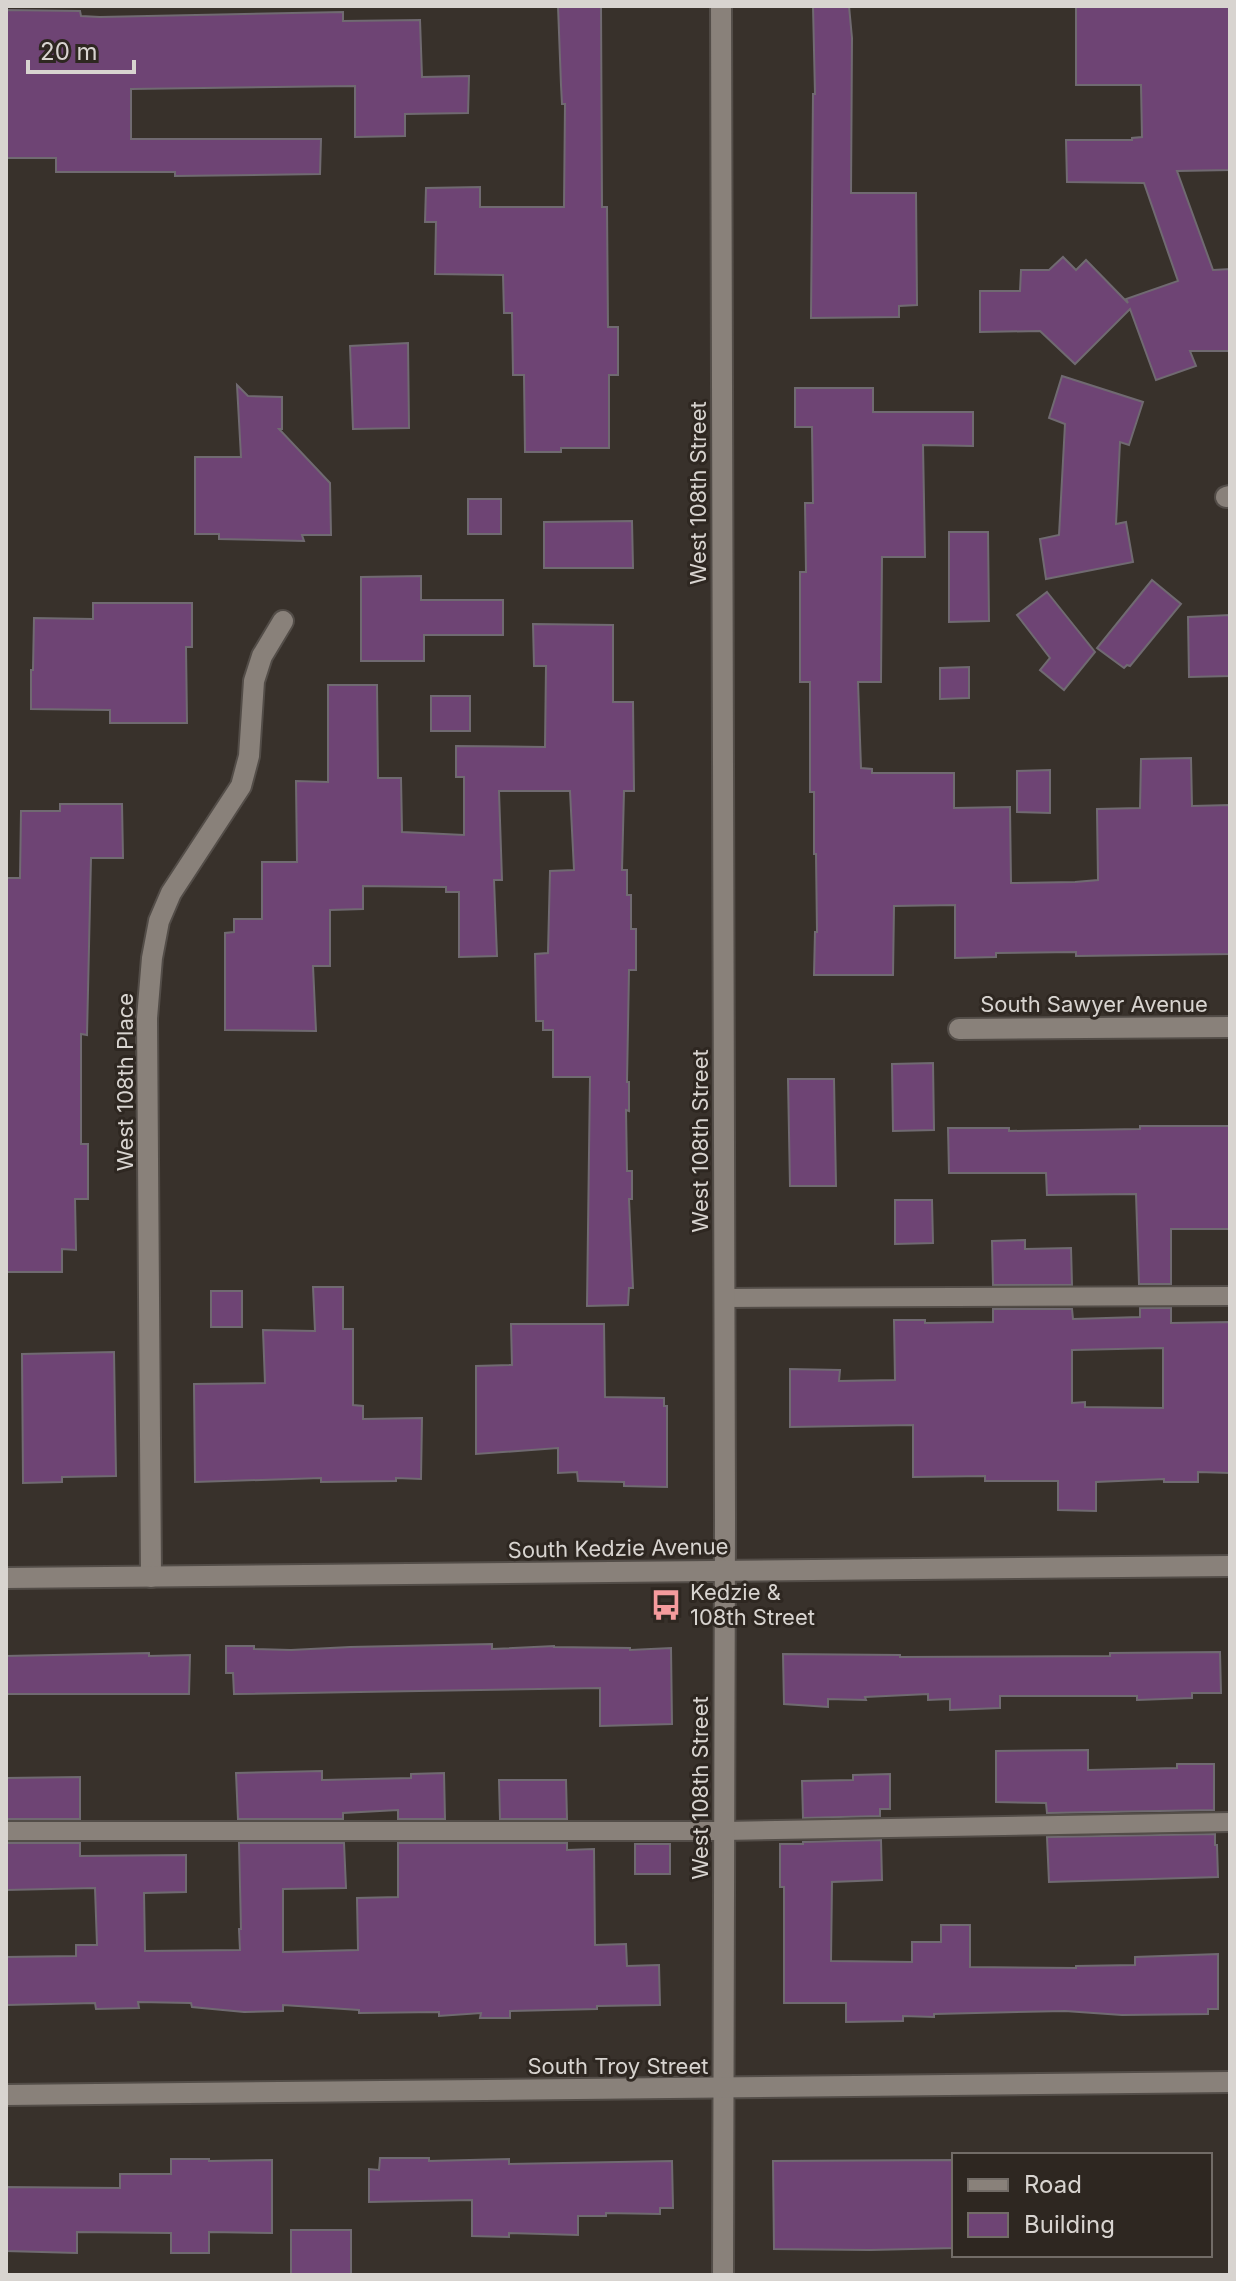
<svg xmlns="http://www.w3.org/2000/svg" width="1236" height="2281" font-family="Inter,sans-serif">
	<rect width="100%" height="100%" fill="#38312b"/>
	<g fill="#6e4474" stroke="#706a71" stroke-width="2" fill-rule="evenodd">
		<path d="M 558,6 L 601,6 L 602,207 L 607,207 L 608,327 L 618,327 L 618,375 L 609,375 L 609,448 L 561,448 L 561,452 L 525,452 L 524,375 L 513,375 L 512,313 L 504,313 L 503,275 L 435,274 L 436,222 L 425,222 L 426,188 L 480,187 L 480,207 L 564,207 L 565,104 L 562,104 L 561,85 Z"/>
		<path d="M 813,6 L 849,6 L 852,38 L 851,193 L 916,193 L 917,305 L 899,306 L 899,317 L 811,318 L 813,94 L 815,94 Z"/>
		<path d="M 1076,6 L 1230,6 L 1230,170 L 1177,171 L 1213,270 L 1230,269 L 1230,351 L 1190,351 L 1196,366 L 1156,380 L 1130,309 L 1075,364 L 1040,331 L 980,332 L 980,291 L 1020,291 L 1021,270 L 1049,270 L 1063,257 L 1076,270 L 1086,260 L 1128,303 L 1126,299 L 1178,281 L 1144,183 L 1067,182 L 1066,140 L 1132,140 L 1132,138 L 1142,137 L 1141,85 L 1076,85 Z"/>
		<path d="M 6,10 L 80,11 L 81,16 L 100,17 L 343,12 L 343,21 L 420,20 L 422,77 L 469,76 L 468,113 L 405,114 L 405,136 L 355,137 L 355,86 L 131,89 L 131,139 L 321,139 L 320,174 L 175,176 L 175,172 L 56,172 L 56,158 L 6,158 Z"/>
		<path d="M 408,343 L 409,428 L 353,429 L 350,346 Z"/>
		<path d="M 1062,376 L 1143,402 L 1129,445 L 1120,442 L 1116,524 L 1126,522 L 1133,562 L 1046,579 L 1040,539 L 1059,535 L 1065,424 L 1049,418 Z"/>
		<path d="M 237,385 L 248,396 L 282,397 L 282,429 L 279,429 L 330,483 L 331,535 L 302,535 L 304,541 L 219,539 L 219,534 L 195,534 L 195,457 L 241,457 Z"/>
		<path d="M 795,388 L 873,388 L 873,412 L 973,412 L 973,446 L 923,445 L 925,557 L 882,557 L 881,682 L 858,682 L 861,768 L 872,769 L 872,773 L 954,773 L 954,808 L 1010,807 L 1011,883 L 1075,882 L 1098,880 L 1097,809 L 1140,808 L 1141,759 L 1191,758 L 1192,806 L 1230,805 L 1230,954 L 1076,956 L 1076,952 L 996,953 L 996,957 L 955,958 L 955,905 L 894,906 L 893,975 L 814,975 L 815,932 L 817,932 L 816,854 L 814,854 L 814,792 L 810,792 L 810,682 L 800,682 L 800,572 L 806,572 L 805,503 L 813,503 L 812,427 L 795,427 Z"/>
		<rect x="468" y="499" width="33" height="35"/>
		<path d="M 632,521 L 633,568 L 544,568 L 544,522 Z"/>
		<path d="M 949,532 L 988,532 L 989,621 L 949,622 Z"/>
		<path d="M 421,576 L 421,600 L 503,600 L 503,635 L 424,635 L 424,661 L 361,661 L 361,577 Z"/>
		<path d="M 1152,580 L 1181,604 L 1130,666 L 1127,665 L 1124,668 L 1097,648 Z"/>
		<path d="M 1047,592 L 1095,652 L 1064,690 L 1040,670 L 1050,658 L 1017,615 Z"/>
		<path d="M 93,603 L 192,603 L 192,647 L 186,647 L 187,723 L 110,723 L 110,710 L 31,709 L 31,670 L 33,670 L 34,618 L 93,619 Z"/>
		<path d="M 1230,615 L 1230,676 L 1189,677 L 1188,617 Z"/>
		<path d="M 533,624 L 613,625 L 613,702 L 633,702 L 634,791 L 624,791 L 622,870 L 627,870 L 627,895 L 631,895 L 631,929 L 636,929 L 636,970 L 629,970 L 627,1082 L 629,1082 L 629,1111 L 626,1110 L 627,1171 L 632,1171 L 632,1199 L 629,1199 L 633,1288 L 629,1288 L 628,1305 L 587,1306 L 590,1077 L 553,1077 L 553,1030 L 543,1030 L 543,1021 L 536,1021 L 535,954 L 548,953 L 550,871 L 574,870 L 570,791 L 499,791 L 502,880 L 494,880 L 497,956 L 459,957 L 459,892 L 446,892 L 446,887 L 363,886 L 363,909 L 330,910 L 330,966 L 313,966 L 316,1031 L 225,1030 L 225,933 L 234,932 L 234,919 L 262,919 L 262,862 L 297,862 L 296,781 L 328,782 L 328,685 L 377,685 L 378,778 L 401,778 L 402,832 L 464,835 L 464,777 L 456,777 L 456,746 L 545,747 L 546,666 L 534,666 Z"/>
		<path d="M 969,667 L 969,698 L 940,699 L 940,668 Z"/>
		<rect x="431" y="696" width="39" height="35"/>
		<path d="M 1050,770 L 1050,813 L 1017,812 L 1017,771 Z"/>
		<path d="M 60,804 L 122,804 L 123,858 L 91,858 L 87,1035 L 81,1034 L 81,1144 L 88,1144 L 88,1199 L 75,1199 L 76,1250 L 62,1249 L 62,1272 L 6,1272 L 6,878 L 20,878 L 21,811 L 60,811 Z"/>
		<path d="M 933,1063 L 934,1130 L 893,1131 L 892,1064 Z"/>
		<path d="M 788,1079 L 834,1079 L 836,1186 L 790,1186 Z"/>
		<path d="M 1140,1126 L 1230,1126 L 1230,1229 L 1171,1229 L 1171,1284 L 1139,1284 L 1136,1194 L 1047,1195 L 1046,1173 L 949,1173 L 948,1128 L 1009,1128 L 1009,1131 L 1140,1129 Z"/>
		<path d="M 895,1200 L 932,1200 L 933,1243 L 895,1244 Z"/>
		<path d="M 1025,1240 L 1025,1249 L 1071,1248 L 1072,1285 L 993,1285 L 992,1241 Z"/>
		<path d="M 313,1287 L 343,1287 L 343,1329 L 353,1329 L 353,1405 L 363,1406 L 363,1419 L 422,1418 L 421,1479 L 396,1478 L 396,1481 L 321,1482 L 321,1478 L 195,1482 L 194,1384 L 265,1383 L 263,1330 L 315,1331 Z"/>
		<rect x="211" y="1291" width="31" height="36"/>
		<path d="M 1140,1308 L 1171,1308 L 1171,1323 L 1230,1322 L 1230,1473 L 1198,1472 L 1198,1482 L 1164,1482 L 1164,1479 L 1096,1482 L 1096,1511 L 1058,1510 L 1058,1481 L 985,1481 L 985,1476 L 913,1477 L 913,1425 L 790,1427 L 790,1369 L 840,1370 L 839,1381 L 895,1380 L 894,1320 L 925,1320 L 925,1323 L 993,1322 L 993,1309 L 1072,1309 L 1073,1319 L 1140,1317 ZM 1163,1348 L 1163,1408 L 1085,1407 L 1085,1402 L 1072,1403 L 1072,1350 Z"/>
		<path d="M 511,1324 L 604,1324 L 605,1397 L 664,1398 L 664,1406 L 667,1406 L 667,1487 L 624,1486 L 624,1482 L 578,1481 L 577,1472 L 558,1473 L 558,1448 L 476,1454 L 476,1366 L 512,1365 Z"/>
		<path d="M 114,1352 L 116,1476 L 62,1477 L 62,1482 L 23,1483 L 22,1354 Z"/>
		<path d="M 492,1644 L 492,1649 L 554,1646 L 554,1647 L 630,1648 L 630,1650 L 671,1648 L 672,1724 L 600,1726 L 600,1688 L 234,1694 L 233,1673 L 226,1673 L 226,1646 L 254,1646 L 254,1649 L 291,1650 L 350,1647 Z"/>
		<path d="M 1220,1652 L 1221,1693 L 1192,1693 L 1192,1698 L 1137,1700 L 1137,1696 L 1000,1696 L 1000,1708 L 950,1710 L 950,1699 L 928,1700 L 928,1694 L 865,1697 L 866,1700 L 828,1699 L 828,1707 L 784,1704 L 783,1654 L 900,1655 L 900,1657 L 1110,1656 L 1110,1653 Z"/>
		<path d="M 149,1653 L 149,1656 L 190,1655 L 189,1694 L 6,1694 L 6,1656 Z"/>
		<path d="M 1088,1750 L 1088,1770 L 1177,1768 L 1177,1764 L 1214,1764 L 1214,1810 L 1047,1813 L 1046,1803 L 996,1802 L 996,1751 Z"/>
		<path d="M 322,1771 L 322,1780 L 411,1778 L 411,1774 L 444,1773 L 445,1819 L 398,1819 L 398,1810 L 343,1813 L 343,1819 L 238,1819 L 236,1773 Z"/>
		<path d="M 890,1774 L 890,1809 L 880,1809 L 880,1816 L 803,1818 L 802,1781 L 853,1780 L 853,1775 Z"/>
		<path d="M 80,1777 L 80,1819 L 6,1819 L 6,1778 Z"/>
		<path d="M 499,1780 L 566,1780 L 567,1819 L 500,1819 Z"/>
		<path d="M 1215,1834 L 1215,1845 L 1217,1845 L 1218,1877 L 1049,1882 L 1047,1837 Z"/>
		<path d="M 881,1840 L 882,1880 L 832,1882 L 831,1961 L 912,1962 L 912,1942 L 941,1942 L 941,1925 L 970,1925 L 970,1967 L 1076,1968 L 1076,1966 L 1135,1965 L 1135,1957 L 1218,1954 L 1218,2009 L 1208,2009 L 1208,2014 L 1122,2015 L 1065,2011 L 934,2014 L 934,2017 L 903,2016 L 903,2021 L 846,2022 L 846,2003 L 784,2003 L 784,1887 L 780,1887 L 780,1844 L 803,1844 L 803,1842 Z"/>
		<path d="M 6,1843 L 80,1843 L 80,1856 L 186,1855 L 186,1892 L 144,1893 L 145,1951 L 240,1950 L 239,1929 L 241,1929 L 239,1843 L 344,1843 L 346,1888 L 283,1889 L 283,1952 L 358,1950 L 357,1898 L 398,1897 L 398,1843 L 567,1843 L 567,1850 L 594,1849 L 595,1945 L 626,1944 L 627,1966 L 659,1965 L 660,2005 L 597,2006 L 597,2009 L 510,2011 L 510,2018 L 480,2018 L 481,2013 L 439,2016 L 439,2012 L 359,2013 L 359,2010 L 283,2005 L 283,2011 L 244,2012 L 192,2007 L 191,2003 L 138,2002 L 139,2008 L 96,2009 L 95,2003 L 6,2005 L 6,1957 L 76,1956 L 76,1945 L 97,1945 L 95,1888 L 6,1890 Z"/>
		<rect x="635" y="1844" width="35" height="30"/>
		<path d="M 380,2158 L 429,2158 L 429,2161 L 509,2159 L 509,2164 L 672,2161 L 673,2208 L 660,2208 L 660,2214 L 606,2213 L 606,2216 L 578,2216 L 578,2235 L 509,2233 L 509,2237 L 472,2236 L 472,2200 L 369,2202 L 369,2169 L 379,2170 Z"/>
		<path d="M 171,2159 L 209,2159 L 209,2161 L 272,2160 L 272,2233 L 209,2232 L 209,2253 L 171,2253 L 171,2233 L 77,2232 L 77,2253 L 6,2251 L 6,2187 L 120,2188 L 120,2174 L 171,2174 Z"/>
		<path d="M 954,2160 L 954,2248 L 870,2250 L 774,2249 L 773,2161 Z"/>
		<rect x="291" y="2230" width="60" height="45"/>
	</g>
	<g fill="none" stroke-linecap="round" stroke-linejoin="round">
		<defs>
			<g id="service">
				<path d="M 725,1298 L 1230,1296"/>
				<path d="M 6,1831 L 724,1831 L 1230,1822"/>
			</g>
			<g id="minor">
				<path d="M 721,6 L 725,1520 L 723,2275"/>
				<path d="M 1226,497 L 1230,496"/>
				<path d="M 959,1029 L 1230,1027"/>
				<path d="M 151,1577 L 147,1018 L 152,958 L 159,921 L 171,893 L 241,786 L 249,756 L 254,681 L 262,656 L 283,621"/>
				<path d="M 6,2095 L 1230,2082"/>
			</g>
			<path id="secondary" d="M 6,1578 L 1230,1566"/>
		</defs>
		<use href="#service" stroke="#534d48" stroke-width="22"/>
		<use href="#minor" stroke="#534d48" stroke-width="24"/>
		<use href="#secondary" stroke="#534d48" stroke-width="24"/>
		<use href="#service" stroke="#89817a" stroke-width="18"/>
		<use href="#minor" stroke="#89817a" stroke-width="20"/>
		<use href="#secondary" stroke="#89817a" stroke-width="20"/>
	</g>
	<defs>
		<symbol id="bus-bare" viewBox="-9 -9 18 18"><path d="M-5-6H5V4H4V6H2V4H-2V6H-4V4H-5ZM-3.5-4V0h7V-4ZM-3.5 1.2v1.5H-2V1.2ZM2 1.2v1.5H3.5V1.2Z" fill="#f59b9d" stroke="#2e2721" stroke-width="2.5" paint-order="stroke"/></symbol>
	</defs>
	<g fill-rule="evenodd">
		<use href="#bus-bare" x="644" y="1583" width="44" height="44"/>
	</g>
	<g text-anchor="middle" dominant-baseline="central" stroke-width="6" stroke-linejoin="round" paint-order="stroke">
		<g font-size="22" fill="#d8d4d0" stroke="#2e2721">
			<text transform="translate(698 493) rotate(-90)">West 108th Street</text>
			<text x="1094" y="1004">South Sawyer Avenue</text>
			<text transform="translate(125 1082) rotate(-90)">West 108th Place</text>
			<text transform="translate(700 1141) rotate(-90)">West 108th Street</text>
			<text transform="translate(618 1548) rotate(-1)">South Kedzie Avenue</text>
			<text transform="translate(700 1788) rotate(-90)">West 108th Street</text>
			<text x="618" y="2066">South Troy Street</text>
		</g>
		<g font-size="22" fill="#d8d4d0" stroke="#2e2721" text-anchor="start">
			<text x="690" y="1592">Kedzie &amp;<tspan x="690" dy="25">108th Street</tspan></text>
		</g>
	</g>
	<rect width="1236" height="2281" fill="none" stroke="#d8d4d0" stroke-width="16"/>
	<rect x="952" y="2153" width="260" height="104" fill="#2e2721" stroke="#726c67" stroke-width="2"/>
	<rect x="968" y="2179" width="40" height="12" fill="#89817a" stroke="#726c67" stroke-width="2"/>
	<text x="1024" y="2193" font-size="24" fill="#d8d4d0">Road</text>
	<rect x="968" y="2213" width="40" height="24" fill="#6e4474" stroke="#726c67" stroke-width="2"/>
	<text x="1024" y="2233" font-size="24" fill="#d8d4d0">Building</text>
	<path d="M28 60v12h106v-12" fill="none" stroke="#d8d4d0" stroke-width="4"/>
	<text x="40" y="60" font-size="24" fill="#d8d4d0" stroke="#2e2721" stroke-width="6" paint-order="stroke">20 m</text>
</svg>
